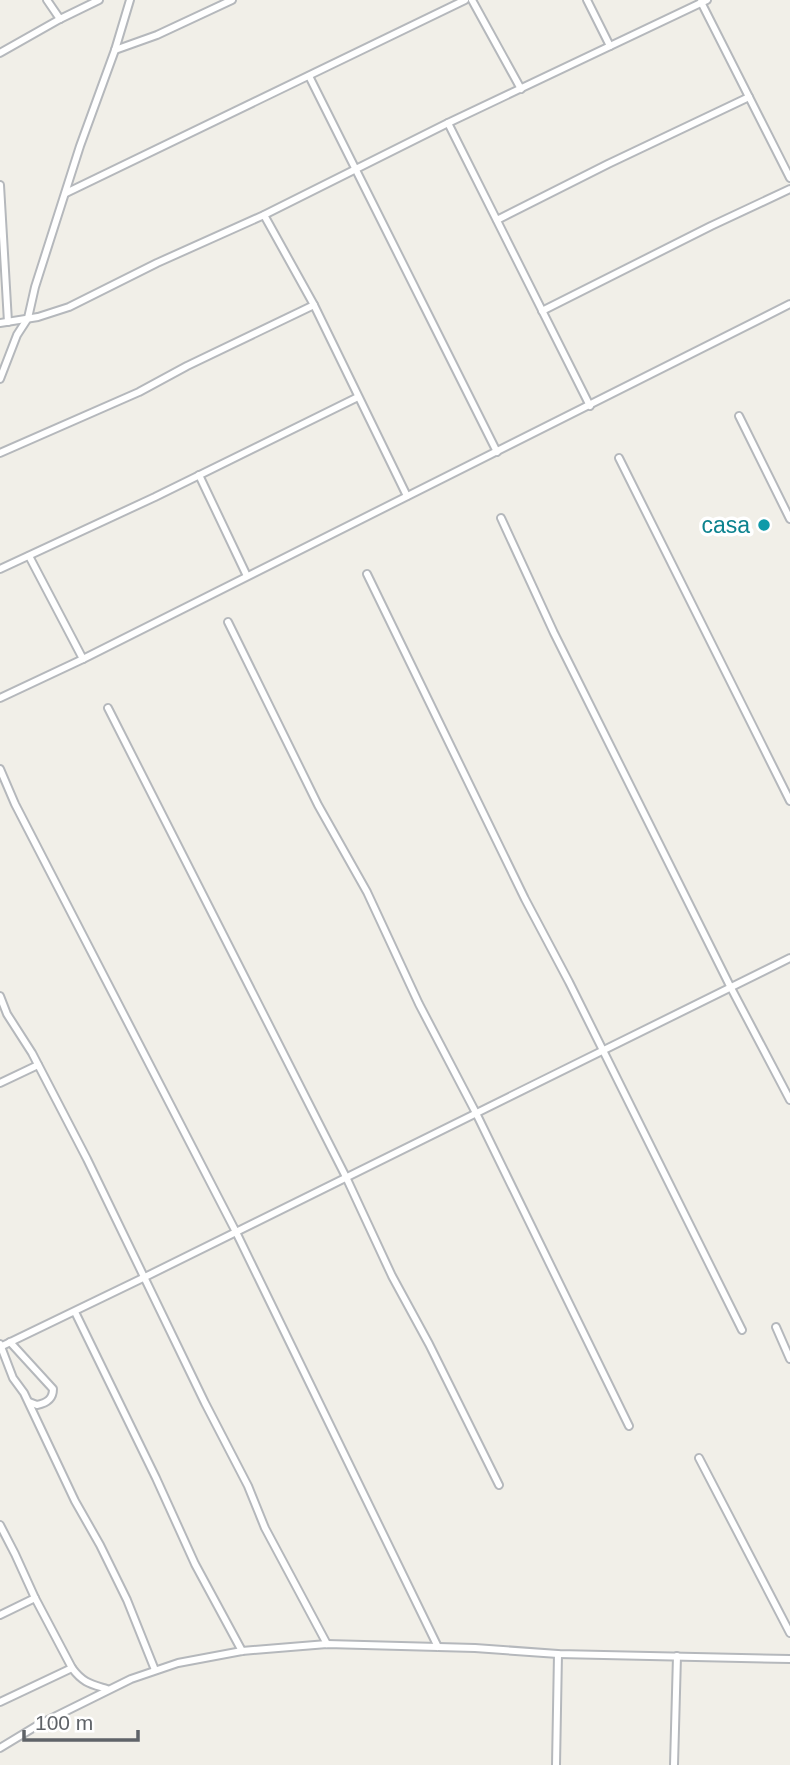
<svg xmlns="http://www.w3.org/2000/svg" width="790" height="1765" font-family="Arial,sans-serif">
	<rect width="100%" height="100%" fill="#f1efe8"/>
	<g fill="none" stroke-linecap="round" stroke-linejoin="round">
		<defs>
			<g id="minor">
				<path d="M 47,0 L 60,19"/>
				<path d="M 472,0 L 521,89"/>
				<path d="M 587,0 L 610,46"/>
				<path d="M 701,2 L 790,178"/>
				<path d="M 115,50 L 157,35 L 232,0"/>
				<path d="M 0,53 L 60,19 L 99,0"/>
				<path d="M 309,76 L 497,452"/>
				<path d="M 448,123 L 590,406"/>
				<path d="M 0,185 L 8,322"/>
				<path d="M 66,193 L 465,0"/>
				<path d="M 264,215 L 314,305 L 407,496"/>
				<path d="M 497,220 L 608,164 L 749,97"/>
				<path d="M 542,311 L 711,226 L 790,189"/>
				<path d="M 0,323 L 38,317 L 69,307 L 157,263 L 264,215 L 448,123 L 707,0"/>
				<path d="M 0,379 L 17,335 L 28,318 L 35,287 L 80,146 L 115,50 L 130,0"/>
				<path d="M 739,416 L 790,519"/>
				<path d="M 0,453 L 139,392 L 187,366 L 314,305"/>
				<path d="M 619,458 L 790,801"/>
				<path d="M 199,475 L 247,576"/>
				<path d="M 501,518 L 554,633 L 730,986 L 790,1100"/>
				<path d="M 29,556 L 83,659"/>
				<path d="M 0,569 L 155,497 L 358,397"/>
				<path d="M 367,574 L 525,899 L 569,982 L 742,1330"/>
				<path d="M 228,622 L 318,805 L 367,892 L 419,1004 L 476,1113 L 629,1426"/>
				<path d="M 0,698 L 83,659 L 790,304"/>
				<path d="M 108,708 L 346,1177 L 392,1276 L 429,1344 L 499,1485"/>
				<path d="M 0,769 L 15,804 L 236,1232 L 438,1647"/>
				<path d="M 0,996 L 7,1014 L 32,1053 L 87,1159 L 205,1403 L 248,1486 L 265,1528 L 327,1644"/>
				<path d="M 0,1083 L 38,1065"/>
				<path d="M 75,1312 L 156,1478 L 195,1564 L 242,1651"/>
				<path d="M 776,1327 L 790,1359"/>
				<path d="M 10,1342 L 53,1389 C 53,1399 47,1403 37,1405 L 29,1402"/>
				<path d="M 0,1344 L 13,1378 L 24,1393 L 75,1501 L 100,1545 L 127,1600 L 155,1670"/>
				<path d="M 0,1347 L 145,1277 L 790,958"/>
				<path d="M 699,1458 L 790,1633"/>
				<path d="M 0,1525 L 15,1554 L 35,1598 L 72,1668 C 83,1683 91,1684 107,1689"/>
				<path d="M 0,1615 L 35,1598"/>
				<path d="M 0,1702 L 72,1668"/>
				<path d="M 0,1748 L 38,1725 L 131,1679 L 178,1663 L 242,1651 L 327,1644 L 475,1648 L 558,1654 L 790,1659"/>
				<path d="M 556,1765 L 558,1654"/>
				<path d="M 674,1765 L 677,1656"/>
			</g>
		</defs>
		<use href="#minor" stroke="#b5b8bc" stroke-width="10"/>
		<use href="#minor" stroke="#fff" stroke-width="6"/>
	</g>
	<circle fill="#0f9aa8" stroke="#fff" stroke-width="2.5" cx="764" cy="525" r="7"/>
	<g text-anchor="middle" dominant-baseline="central" stroke-width="7" stroke-linejoin="round" paint-order="stroke">
		<g font-size="23" fill="#0d838f" stroke="#fff" text-anchor="end">
			<text x="750" y="525">casa</text>
		</g>
	</g>
	<path d="M24 1730v10h114v-10" fill="none" stroke="#5f6368" stroke-width="3.5"/>
	<text x="35" y="1730" font-size="21" fill="#5f6368" stroke="#ffffff" stroke-width="5" paint-order="stroke">100 m</text>
</svg>
